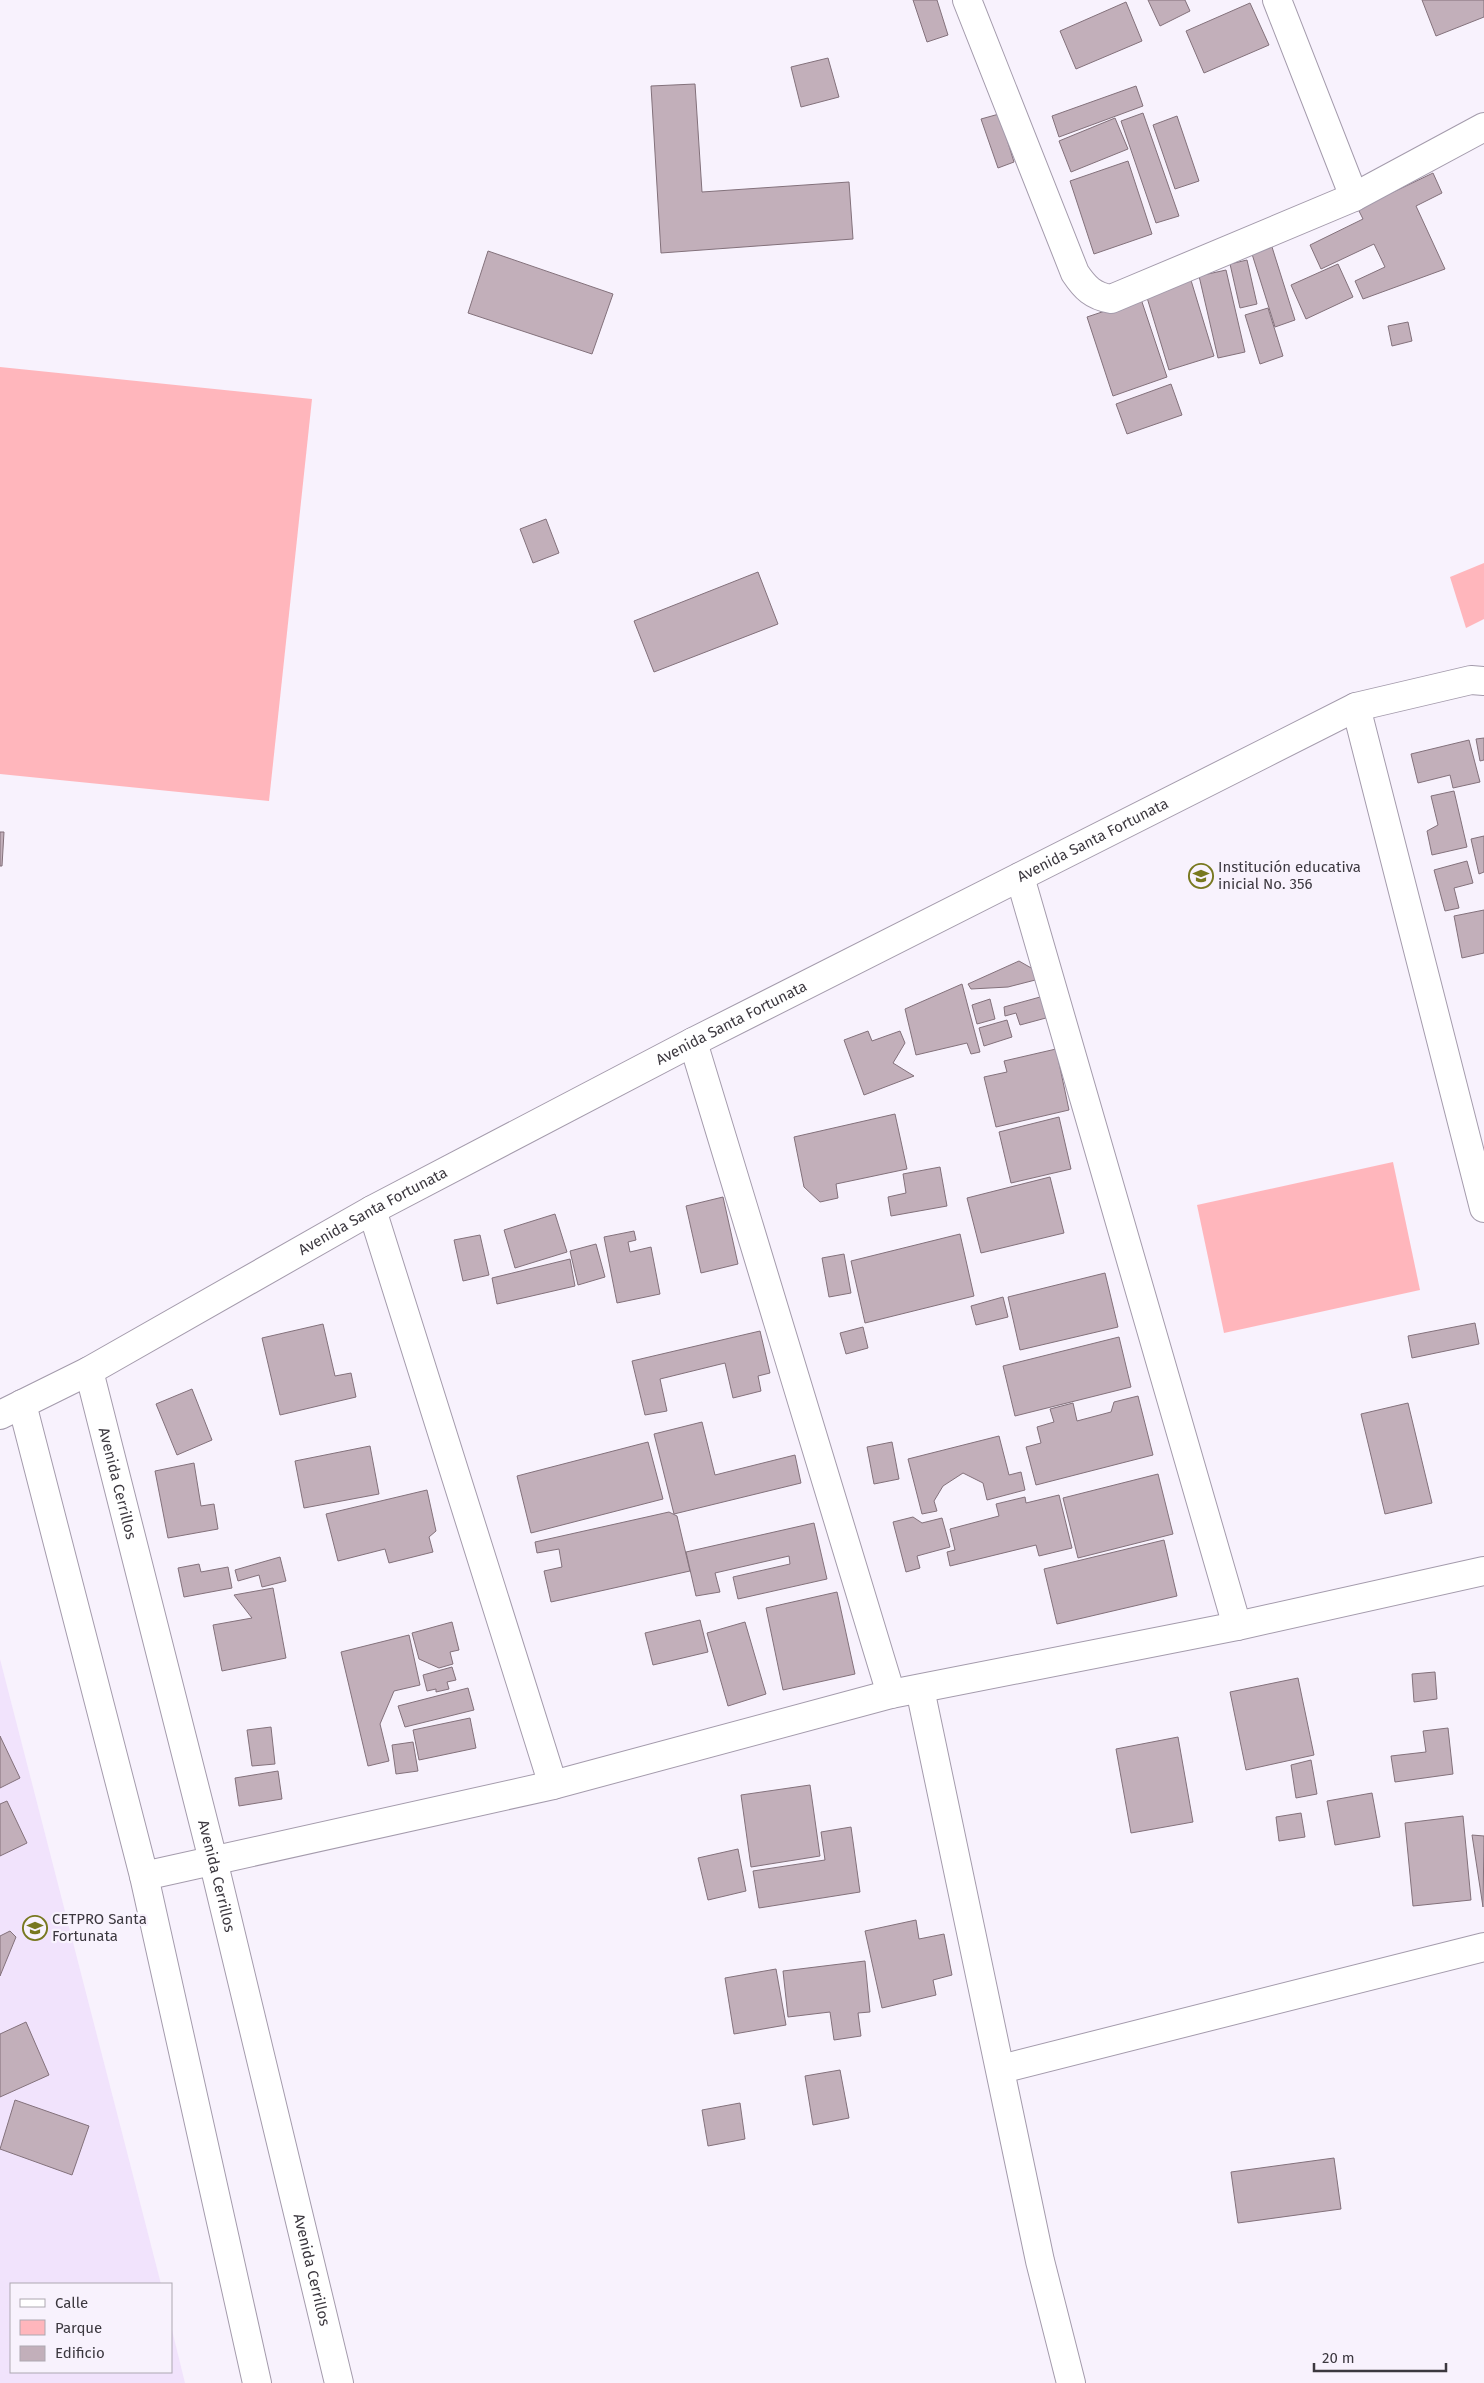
<svg xmlns="http://www.w3.org/2000/svg" width="1484" height="2383" font-family="'Fira Sans',sans-serif">
	<rect width="100%" height="100%" fill="#f8f2fd"/>
	<path fill="#f1e3fc" d="M 0,1659 L 161,2284 L 11,2284 L 11,2372 L 171,2372 L 171,2326 L 185,2383 L 0,2383 Z"/>
	<g fill="#ffb6bc">
		<path d="M 0,367 L 312,399 L 269,801 L 0,774 Z"/>
		<path d="M 1484,563 L 1484,619 L 1466,628 L 1450,577 Z"/>
		<path d="M 1393,1162 L 1420,1290 L 1224,1333 L 1197,1205 Z"/>
	</g>
	<g fill="#c2afba" stroke="#83717b">
		<path d="M 913,0 L 937,0 L 948,35 L 927,42 Z"/>
		<path d="M 1148,0 L 1185,0 L 1190,11 L 1160,26 Z"/>
		<path d="M 1422,0 L 1484,0 L 1484,17 L 1436,36 Z"/>
		<path d="M 1126,2 L 1142,41 L 1076,69 L 1060,31 Z"/>
		<path d="M 1250,3 L 1269,45 L 1204,73 L 1186,31 Z"/>
		<path d="M 828,58 L 839,97 L 801,107 L 791,67 Z"/>
		<path d="M 695,84 L 702,192 L 849,182 L 853,239 L 661,253 L 651,86 Z"/>
		<path d="M 1136,86 L 1143,106 L 1059,137 L 1052,116 Z"/>
		<path d="M 1143,113 L 1179,216 L 1156,223 L 1121,121 Z"/>
		<path d="M 999,114 L 1014,162 L 998,168 L 981,119 Z"/>
		<path d="M 1177,116 L 1199,181 L 1175,189 L 1153,125 Z"/>
		<path d="M 1115,118 L 1128,149 L 1071,172 L 1059,141 Z"/>
		<path d="M 1128,161 L 1152,234 L 1094,254 L 1070,181 Z"/>
		<path d="M 1433,173 L 1442,193 L 1416,206 L 1445,269 L 1363,299 L 1355,281 L 1385,267 L 1374,244 L 1321,269 L 1310,245 L 1363,219 L 1358,209 Z"/>
		<path d="M 1272,247 L 1295,320 L 1275,327 L 1252,254 Z"/>
		<path d="M 488,251 L 613,294 L 592,354 L 468,313 Z"/>
		<path d="M 1247,260 L 1257,304 L 1240,308 L 1230,264 Z"/>
		<path d="M 1338,264 L 1353,297 L 1306,319 L 1291,285 Z"/>
		<path d="M 1226,270 L 1245,352 L 1218,358 L 1199,276 Z"/>
		<path d="M 1190,277 L 1214,356 L 1169,370 L 1145,291 Z"/>
		<path d="M 1141,299 L 1167,377 L 1113,396 L 1087,317 Z"/>
		<path d="M 1268,308 L 1283,356 L 1260,364 L 1245,315 Z"/>
		<path d="M 1408,322 L 1412,341 L 1392,346 L 1388,326 Z"/>
		<path d="M 1171,384 L 1182,415 L 1127,434 L 1116,404 Z"/>
		<path d="M 546,519 L 559,553 L 533,563 L 520,529 Z"/>
		<path d="M 758,572 L 778,624 L 654,672 L 634,621 Z"/>
		<path d="M 1484,738 L 1484,760 L 1480,761 L 1476,739 Z"/>
		<path d="M 1469,740 L 1480,782 L 1453,788 L 1450,775 L 1418,783 L 1411,754 Z"/>
		<path d="M 1454,791 L 1467,847 L 1432,855 L 1427,831 L 1438,825 L 1431,796 Z"/>
		<path d="M 0,832 L 4,832 L 2,866 L 0,866 Z"/>
		<path d="M 1484,836 L 1484,872 L 1479,874 L 1471,839 Z"/>
		<path d="M 1467,861 L 1473,883 L 1454,888 L 1459,908 L 1445,911 L 1434,870 Z"/>
		<path d="M 1484,910 L 1484,953 L 1462,958 L 1454,916 Z"/>
		<path d="M 1019,961 L 1047,977 L 1008,987 L 971,989 L 968,984 Z"/>
		<path d="M 962,984 L 980,1052 L 971,1054 L 967,1043 L 916,1055 L 905,1009 Z"/>
		<path d="M 1051,994 L 1057,1015 L 1020,1025 L 1016,1013 L 1005,1016 L 1004,1007 Z"/>
		<path d="M 990,999 L 995,1019 L 977,1024 L 972,1005 Z"/>
		<path d="M 1007,1020 L 1012,1037 L 984,1046 L 979,1028 Z"/>
		<path d="M 868,1031 L 872,1041 L 900,1031 L 905,1043 L 893,1063 L 914,1076 L 864,1095 L 844,1040 Z"/>
		<path d="M 1056,1049 L 1069,1110 L 996,1127 L 984,1077 L 1007,1072 L 1004,1061 Z"/>
		<path d="M 895,1114 L 907,1169 L 836,1184 L 838,1198 L 820,1202 L 804,1187 L 794,1137 Z"/>
		<path d="M 1059,1117 L 1071,1169 L 1011,1183 L 999,1132 Z"/>
		<path d="M 940,1167 L 947,1206 L 891,1216 L 888,1197 L 906,1193 L 903,1174 Z"/>
		<path d="M 1050,1177 L 1064,1233 L 981,1253 L 967,1198 Z"/>
		<path d="M 723,1197 L 738,1264 L 701,1273 L 686,1206 Z"/>
		<path d="M 555,1214 L 567,1252 L 515,1268 L 504,1230 Z"/>
		<path d="M 634,1231 L 636,1240 L 628,1242 L 630,1252 L 651,1247 L 660,1294 L 617,1303 L 604,1237 Z"/>
		<path d="M 960,1234 L 974,1296 L 865,1323 L 851,1261 Z"/>
		<path d="M 480,1235 L 489,1275 L 463,1281 L 454,1240 Z"/>
		<path d="M 596,1244 L 605,1277 L 578,1285 L 570,1251 Z"/>
		<path d="M 844,1254 L 851,1293 L 829,1297 L 822,1258 Z"/>
		<path d="M 570,1259 L 575,1286 L 497,1304 L 492,1278 Z"/>
		<path d="M 1105,1273 L 1118,1327 L 1020,1350 L 1008,1297 Z"/>
		<path d="M 1003,1297 L 1008,1317 L 976,1325 L 971,1306 Z"/>
		<path d="M 1475,1323 L 1479,1344 L 1412,1358 L 1408,1336 Z"/>
		<path d="M 323,1324 L 335,1376 L 351,1373 L 356,1397 L 280,1415 L 262,1338 Z"/>
		<path d="M 863,1327 L 868,1348 L 846,1354 L 840,1333 Z"/>
		<path d="M 760,1331 L 770,1373 L 758,1376 L 761,1391 L 733,1398 L 725,1363 L 660,1379 L 667,1411 L 645,1415 L 632,1361 Z"/>
		<path d="M 1119,1337 L 1131,1387 L 1015,1416 L 1003,1366 Z"/>
		<path d="M 192,1389 L 212,1440 L 177,1455 L 156,1404 Z"/>
		<path d="M 1138,1396 L 1153,1455 L 1036,1485 L 1026,1447 L 1041,1443 L 1037,1427 L 1054,1422 L 1050,1409 L 1073,1403 L 1077,1421 L 1111,1412 L 1114,1402 Z"/>
		<path d="M 1408,1403 L 1432,1503 L 1385,1514 L 1361,1414 Z"/>
		<path d="M 702,1422 L 715,1475 L 795,1455 L 801,1483 L 674,1514 L 654,1434 Z"/>
		<path d="M 999,1436 L 1009,1475 L 1021,1472 L 1025,1490 L 987,1500 L 983,1483 L 963,1473 L 943,1486 L 934,1501 L 937,1511 L 922,1514 L 908,1459 Z"/>
		<path d="M 648,1442 L 663,1499 L 531,1533 L 517,1476 Z"/>
		<path d="M 892,1442 L 899,1479 L 874,1484 L 867,1447 Z"/>
		<path d="M 370,1446 L 379,1494 L 304,1508 L 295,1461 Z"/>
		<path d="M 194,1463 L 201,1506 L 214,1504 L 218,1529 L 168,1538 L 155,1471 Z"/>
		<path d="M 1158,1474 L 1173,1534 L 1078,1558 L 1063,1498 Z"/>
		<path d="M 427,1490 L 436,1531 L 429,1537 L 433,1552 L 389,1563 L 385,1549 L 338,1561 L 326,1514 Z"/>
		<path d="M 1059,1495 L 1072,1548 L 1039,1556 L 1036,1545 L 950,1566 L 947,1552 L 955,1550 L 950,1529 L 999,1516 L 996,1504 L 1025,1497 L 1026,1503 Z"/>
		<path d="M 669,1512 L 677,1516 L 690,1571 L 551,1602 L 544,1571 L 562,1567 L 559,1549 L 537,1553 L 535,1542 Z"/>
		<path d="M 913,1517 L 922,1523 L 942,1518 L 950,1547 L 917,1556 L 920,1568 L 906,1572 L 893,1522 Z"/>
		<path d="M 814,1523 L 827,1579 L 738,1599 L 733,1577 L 790,1564 L 789,1556 L 715,1573 L 720,1592 L 696,1596 L 686,1552 Z"/>
		<path d="M 1164,1540 L 1177,1596 L 1057,1624 L 1044,1569 Z"/>
		<path d="M 280,1557 L 286,1581 L 262,1587 L 259,1575 L 238,1581 L 235,1570 Z"/>
		<path d="M 199,1564 L 201,1572 L 228,1567 L 232,1588 L 184,1597 L 178,1568 Z"/>
		<path d="M 273,1588 L 286,1658 L 222,1671 L 213,1625 L 252,1618 L 234,1595 Z"/>
		<path d="M 837,1592 L 855,1674 L 783,1690 L 766,1608 Z"/>
		<path d="M 700,1620 L 708,1652 L 653,1665 L 645,1633 Z"/>
		<path d="M 452,1622 L 459,1650 L 450,1652 L 453,1664 L 439,1668 L 419,1659 L 412,1633 Z"/>
		<path d="M 745,1622 L 766,1694 L 728,1706 L 707,1633 Z"/>
		<path d="M 409,1635 L 420,1685 L 394,1691 L 380,1724 L 389,1761 L 368,1766 L 341,1652 Z"/>
		<path d="M 452,1667 L 456,1680 L 447,1682 L 449,1689 L 436,1692 L 436,1689 L 427,1691 L 423,1675 Z"/>
		<path d="M 1435,1672 L 1437,1699 L 1414,1702 L 1412,1674 Z"/>
		<path d="M 1298,1678 L 1314,1755 L 1246,1770 L 1230,1692 Z"/>
		<path d="M 468,1688 L 474,1710 L 405,1727 L 398,1706 Z"/>
		<path d="M 470,1718 L 476,1748 L 419,1760 L 413,1730 Z"/>
		<path d="M 271,1727 L 275,1764 L 252,1766 L 247,1730 Z"/>
		<path d="M 1448,1728 L 1453,1774 L 1395,1782 L 1391,1756 L 1426,1752 L 1423,1731 Z"/>
		<path d="M 0,1736 L 20,1778 L 0,1788 Z"/>
		<path d="M 1178,1737 L 1193,1822 L 1131,1833 L 1116,1749 Z"/>
		<path d="M 413,1742 L 418,1771 L 396,1774 L 392,1745 Z"/>
		<path d="M 1311,1760 L 1317,1794 L 1296,1798 L 1291,1765 Z"/>
		<path d="M 278,1771 L 282,1799 L 239,1806 L 235,1778 Z"/>
		<path d="M 810,1785 L 820,1856 L 751,1867 L 741,1795 Z"/>
		<path d="M 1372,1793 L 1380,1837 L 1335,1845 L 1327,1801 Z"/>
		<path d="M 7,1801 L 27,1843 L 0,1856 L 0,1804 Z"/>
		<path d="M 1301,1813 L 1305,1837 L 1279,1841 L 1276,1817 Z"/>
		<path d="M 1463,1816 L 1471,1900 L 1413,1906 L 1405,1823 Z"/>
		<path d="M 851,1827 L 860,1892 L 759,1908 L 753,1871 L 825,1860 L 821,1832 Z"/>
		<path d="M 1472,1835 L 1484,1836 L 1483,1907 Z"/>
		<path d="M 738,1849 L 746,1891 L 708,1900 L 698,1858 Z"/>
		<path d="M 916,1920 L 919,1939 L 944,1934 L 952,1975 L 933,1980 L 936,1995 L 882,2008 L 865,1931 Z"/>
		<path d="M 10,1931 L 16,1937 L 0,1976 L 0,1936 Z"/>
		<path d="M 865,1961 L 870,2012 L 858,2013 L 861,2036 L 834,2040 L 830,2012 L 788,2017 L 783,1971 Z"/>
		<path d="M 776,1969 L 786,2025 L 734,2034 L 725,1978 Z"/>
		<path d="M 26,2022 L 49,2075 L 0,2097 L 0,2034 Z"/>
		<path d="M 840,2070 L 849,2118 L 813,2125 L 805,2076 Z"/>
		<path d="M 15,2100 L 89,2126 L 72,2175 L 0,2149 Z"/>
		<path d="M 740,2103 L 745,2139 L 708,2146 L 702,2110 Z"/>
		<path d="M 1334,2158 L 1341,2209 L 1238,2223 L 1231,2172 Z"/>
	</g>
	<g fill="none" stroke-linecap="round" stroke-linejoin="round">
		<defs>
			<g id="minor">
				<path d="M 967,0 L 1075,273 C 1085,288 1093,296 1111,299 L 1354,197 L 1484,127"/>
				<path d="M 1277,0 L 1354,197"/>
				<path d="M 1356,707 L 1484,1208"/>
				<path d="M 1020,877 L 1237,1626"/>
				<path d="M 693,1042 L 891,1694"/>
				<path d="M 372,1210 L 553,1785"/>
				<path id="s1" d="M 89,1371 L 213,1860 L 339,2383"/>
				<path d="M 22,1404 L 144,1876 L 257,2383"/>
				<path id="s2" d="M 0,1415 L 89,1371 L 372,1210 L 693,1042 L 1356,707 L 1471,680 L 1484,681"/>
				<path d="M 920,1689 L 1040,2261 L 1071,2383"/>
				<path d="M 144,1876 L 553,1785 L 891,1694 L 1237,1626 L 1484,1571"/>
				<path d="M 1001,2069 L 1484,1947"/>
			</g>
		</defs>
		<use href="#minor" stroke="#a49bac" stroke-width="30"/>
		<use href="#minor" stroke="#fff" stroke-width="28"/>
	</g>
	<defs>
		<symbol id="school-ring" viewBox="-11 -11 22 22"><circle r="9.5" fill="#f8f2fd" stroke="#78781f" stroke-width="1.5"/><path d="M0-5L7-2L0 1L-7-2ZM-4 1L0 2.5L4 1V4Q0 6-4 4Z" fill="#78781f"/></symbol>
		<symbol id="university-ring" viewBox="-11 -11 22 22"><circle r="9.5" fill="#f8f2fd" stroke="#78781f" stroke-width="1.5"/><path d="M0-5L7-2L0 1L-7-2ZM-4 1L0 2.5L4 1V4Q0 6-4 4Z" fill="#78781f"/></symbol>
	</defs>
	<g fill-rule="evenodd">
		<use href="#school-ring" x="1187" y="862" width="28" height="28"/>
		<use href="#university-ring" x="21" y="1914" width="28" height="28"/>
	</g>
	<g text-anchor="middle" dominant-baseline="central" stroke-width="4.5" stroke-linejoin="round" paint-order="stroke">
		<g font-size="15" fill="#3c383f" stroke="#f8f2fd">
			<text stroke="none"><textPath href="#s2" startOffset="1235">Avenida Santa Fortunata</textPath></text>
			<text stroke="none"><textPath href="#s2" startOffset="830">Avenida Santa Fortunata</textPath></text>
			<text stroke="none"><textPath href="#s2" startOffset="425">Avenida Santa Fortunata</textPath></text>
			<text stroke="none"><textPath href="#s1" startOffset="116">Avenida Cerrillos</textPath></text>
			<text stroke="none"><textPath href="#s1" startOffset="521">Avenida Cerrillos</textPath></text>
			<text stroke="none"><textPath href="#s1" startOffset="926">Avenida Cerrillos</textPath></text>
		</g>
		<g font-size="15" fill="#3c383f" stroke="#f8f2fd" text-anchor="start">
			<text x="1218" y="867">Institución educativa<tspan x="1218" dy="17">inicial No. 356</tspan></text>
			<text x="52" y="1919">CETPRO Santa<tspan x="52" dy="17">Fortunata</tspan></text>
		</g>
	</g>
	<rect x="10" y="2283" width="162" height="90" fill="#f8f2fd" stroke="#ada8b1"/>
	<rect x="20" y="2299" width="25" height="8" fill="#ffffff" stroke="#ada8b1"/>
	<text x="55" y="2308" font-size="15" fill="#3c383f">Calle</text>
	<rect x="20" y="2320" width="25" height="15" fill="#ffb6bc" stroke="#ada8b1"/>
	<text x="55" y="2333" font-size="15" fill="#3c383f">Parque</text>
	<rect x="20" y="2346" width="25" height="15" fill="#c2afba" stroke="#ada8b1"/>
	<text x="55" y="2358" font-size="15" fill="#3c383f">Edificio</text>
	<path d="M1314 2363v8h132v-8" fill="none" stroke="#3c383f" stroke-width="2.5"/>
	<text x="1322" y="2363" font-size="15" fill="#3c383f" stroke="#f8f2fd" stroke-width="4" paint-order="stroke">20 m</text>
</svg>
